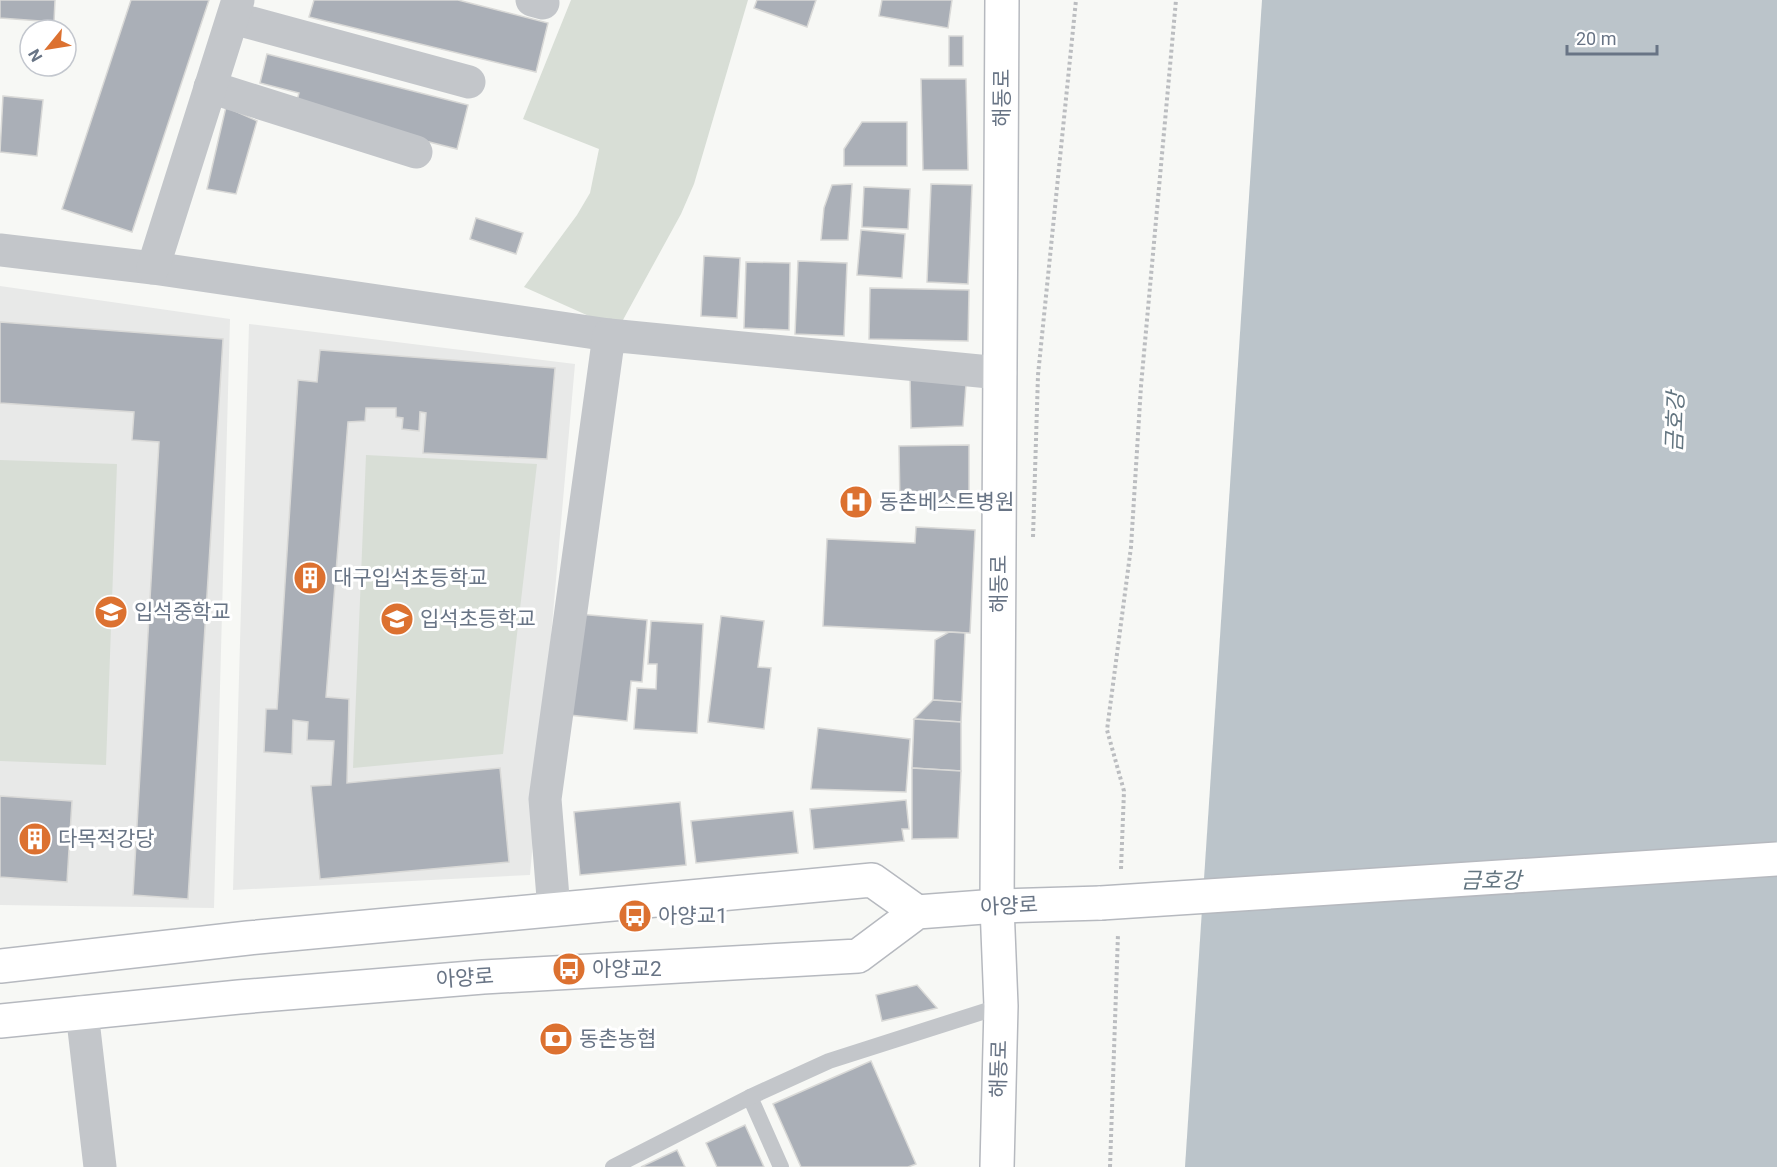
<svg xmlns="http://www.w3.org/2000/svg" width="1777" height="1167" font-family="Roboto,'Noto Sans KR',sans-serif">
	<rect width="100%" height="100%" fill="#f7f8f5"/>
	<g fill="#e8e9e8">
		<path d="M 0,286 L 230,319 L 214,908 L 0,905 Z"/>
		<path d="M 249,324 L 575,364 L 530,875 L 233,890 Z"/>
	</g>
	<g fill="#d8ded6">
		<path d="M 571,0 L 748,0 L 694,184 L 681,214 L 618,329 L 524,287 L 577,215 L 590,193 L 599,149 L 523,119 Z"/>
		<path d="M 366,455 L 537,464 L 503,754 L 353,768 Z"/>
		<path d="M 0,460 L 117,464 L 106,765 L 0,761 Z"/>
	</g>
	<path fill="#bbc4ca" d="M 1262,0 L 1777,0 L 1777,1167 L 1185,1167 Z"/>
	<g fill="#aaafb7" stroke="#d9d9d7" stroke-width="1.5">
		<path d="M 0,0 L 55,0 L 54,22 L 0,18 Z"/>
		<path d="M 131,0 L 209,0 L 132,232 L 62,209 Z"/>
		<path d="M 314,0 L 458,0 L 548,23 L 536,72 L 309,17 Z"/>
		<path d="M 757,0 L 816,0 L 807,27 L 754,8 Z"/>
		<path d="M 882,0 L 952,0 L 948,28 L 879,16 Z"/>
		<rect x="949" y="36" width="14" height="30"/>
		<path d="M 267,54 L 468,105 L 457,149 L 295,108 L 299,93 L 260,83 Z"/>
		<path d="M 921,79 L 966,79 L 968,170 L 923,170 Z"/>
		<path d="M 3,96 L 43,100 L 37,156 L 0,152 Z"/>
		<path d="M 226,107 L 257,121 L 236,194 L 207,189 Z"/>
		<path d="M 862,122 L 907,122 L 907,166 L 844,166 L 844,149 Z"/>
		<path d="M 852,184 L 848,240 L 821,240 L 824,208 L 832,185 Z"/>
		<path d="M 931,184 L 972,185 L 968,284 L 927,282 Z"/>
		<path d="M 864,187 L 910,189 L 908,229 L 862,227 Z"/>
		<path d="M 476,218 L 523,233 L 516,254 L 470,239 Z"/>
		<path d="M 861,230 L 905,234 L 902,278 L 857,275 Z"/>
		<path d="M 704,256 L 740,258 L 737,318 L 701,316 Z"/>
		<path d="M 798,261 L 847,263 L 844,336 L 795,334 Z"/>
		<path d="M 746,262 L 790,263 L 789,330 L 744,328 Z"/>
		<path d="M 870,288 L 969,290 L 968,341 L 869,339 Z"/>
		<path d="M 0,322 L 223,339 L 188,899 L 133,895 L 159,442 L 132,440 L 134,412 L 0,403 Z"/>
		<path d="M 320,350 L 555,368 L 547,459 L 423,453 L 426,413 L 420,412 L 419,431 L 402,429 L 403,418 L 396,417 L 396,408 L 366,408 L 365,421 L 348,422 L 326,697 L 349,699 L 347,783 L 500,768 L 509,862 L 320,879 L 311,786 L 331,785 L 334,741 L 307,740 L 308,722 L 293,720 L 292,754 L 264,752 L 266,709 L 277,709 L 298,380 L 317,382 Z"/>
		<path d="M 910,376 L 966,384 L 963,426 L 911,428 Z"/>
		<path d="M 969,445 L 969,505 L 900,505 L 899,446 Z"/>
		<path d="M 916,527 L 975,530 L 970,633 L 823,626 L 827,539 L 915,543 Z"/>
		<path d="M 578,614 L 647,620 L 642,682 L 631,681 L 627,721 L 569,715 Z"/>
		<path d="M 721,616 L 764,621 L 758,667 L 771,668 L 764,729 L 708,722 Z"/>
		<path d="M 651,621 L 703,624 L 697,733 L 634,729 L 637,688 L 656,689 L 657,664 L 648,664 Z"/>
		<path d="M 949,632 L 965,633 L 962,702 L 933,700 L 935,640 Z"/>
		<path d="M 933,700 L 962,702 L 961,722 L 914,719 Z"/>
		<path d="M 914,719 L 961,722 L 961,771 L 912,768 Z"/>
		<path d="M 818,728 L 910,739 L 906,792 L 811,789 Z"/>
		<path d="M 912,768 L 961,771 L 958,838 L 912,839 Z"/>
		<path d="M 0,796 L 72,801 L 67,882 L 0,877 Z"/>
		<path d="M 906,800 L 909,829 L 902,829 L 904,841 L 814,849 L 810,809 Z"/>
		<path d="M 680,802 L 686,865 L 580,875 L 574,812 Z"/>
		<path d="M 793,811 L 798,853 L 696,863 L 691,821 Z"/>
		<path d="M 917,985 L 937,1008 L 882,1021 L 876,995 Z"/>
		<path d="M 871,1061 L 916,1164 L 908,1167 L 801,1167 L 773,1104 Z"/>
		<path d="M 745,1125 L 764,1167 L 717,1167 L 706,1143 Z"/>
		<path d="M 677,1150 L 685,1167 L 641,1167 Z"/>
	</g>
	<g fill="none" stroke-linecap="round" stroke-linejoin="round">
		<defs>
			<g id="secondary">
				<path d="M 0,966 L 248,938 L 872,880 L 917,912"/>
				<path d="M 0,1021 L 239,997 L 483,977 L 858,956 L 917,912 L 997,906 L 1101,903"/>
				<path d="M 997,1167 L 1001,1006 L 997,906 L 1002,0"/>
			</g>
		</defs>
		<use href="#secondary" stroke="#b6b9bf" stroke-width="36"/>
		<g stroke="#bbbdc0" stroke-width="4" stroke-dasharray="3 3" stroke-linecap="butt">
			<path d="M 1033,537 L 1038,375 L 1076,0"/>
			<path d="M 1121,869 L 1124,791 L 1107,730 L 1131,547 L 1141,386 L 1176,0"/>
			<path d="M 1110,1167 L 1118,934"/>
		</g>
		<g stroke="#c3c6ca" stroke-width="16">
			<path d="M 750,1097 L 781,1167"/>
			<path d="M 613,1167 L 750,1097 L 829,1061 L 1001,1006"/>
		</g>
		<g stroke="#c3c6ca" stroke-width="33">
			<path d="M 532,0 L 543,3"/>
			<path d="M 233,18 L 469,82"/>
			<path d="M 210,87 L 416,152"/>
			<path d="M 0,250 L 153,268 L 609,335"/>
			<path d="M 153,268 L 238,0"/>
			<path d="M 554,910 L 545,799 L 609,335 L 1000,373"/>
			<path d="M 82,1012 L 100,1167"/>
		</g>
		<use href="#secondary" stroke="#fff" stroke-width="33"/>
		<defs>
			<path id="secondary-bridge" d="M 1101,903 L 1777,859"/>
		</defs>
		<use href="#secondary-bridge" stroke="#b6b9bf" stroke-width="36" stroke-linecap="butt"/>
		<use href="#secondary-bridge" stroke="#fff" stroke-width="33"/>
	</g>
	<defs>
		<symbol id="hospital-disc" viewBox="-11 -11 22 22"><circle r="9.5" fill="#dc7130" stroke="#fff"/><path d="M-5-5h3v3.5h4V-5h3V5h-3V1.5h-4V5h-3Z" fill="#fff"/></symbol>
		<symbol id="building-disc" viewBox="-11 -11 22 22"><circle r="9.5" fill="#dc7130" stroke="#fff"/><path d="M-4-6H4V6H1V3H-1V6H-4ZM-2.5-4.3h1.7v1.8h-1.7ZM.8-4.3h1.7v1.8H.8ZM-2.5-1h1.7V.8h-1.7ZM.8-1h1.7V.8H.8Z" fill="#fff"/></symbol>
		<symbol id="school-disc" viewBox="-11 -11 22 22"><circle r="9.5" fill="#dc7130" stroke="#fff"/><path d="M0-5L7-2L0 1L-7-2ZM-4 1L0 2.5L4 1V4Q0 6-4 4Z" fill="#fff"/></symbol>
		<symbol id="bus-disc" viewBox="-11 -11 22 22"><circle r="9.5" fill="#dc7130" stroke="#fff"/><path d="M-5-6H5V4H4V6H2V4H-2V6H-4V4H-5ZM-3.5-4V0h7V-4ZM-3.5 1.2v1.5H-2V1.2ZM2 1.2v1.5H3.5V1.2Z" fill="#fff"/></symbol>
		<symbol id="bank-disc" viewBox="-11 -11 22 22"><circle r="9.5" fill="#dc7130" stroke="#fff"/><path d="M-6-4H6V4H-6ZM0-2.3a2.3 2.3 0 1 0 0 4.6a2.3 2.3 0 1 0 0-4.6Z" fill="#fff"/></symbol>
	</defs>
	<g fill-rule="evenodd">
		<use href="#hospital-disc" x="837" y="483" width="38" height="38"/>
		<use href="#building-disc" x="291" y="559" width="38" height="38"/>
		<use href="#school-disc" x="92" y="593" width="38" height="38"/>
		<use href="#school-disc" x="378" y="600" width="38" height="38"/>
		<use href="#building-disc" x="16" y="820" width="38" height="38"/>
		<use href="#bus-disc" x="616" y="897" width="38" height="38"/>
		<use href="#bus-disc" x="550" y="950" width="38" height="38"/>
		<use href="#bank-disc" x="537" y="1020" width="38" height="38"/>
	</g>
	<g text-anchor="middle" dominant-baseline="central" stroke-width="6" stroke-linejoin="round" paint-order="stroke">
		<g font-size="21" fill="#687485" stroke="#fff">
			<text transform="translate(1002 98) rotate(-90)">해동로</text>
			<text transform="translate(999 584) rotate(-90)">해동로</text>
			<text transform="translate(1009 906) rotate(-3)">아양로</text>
			<text transform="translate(465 978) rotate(-4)">아양로</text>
			<text transform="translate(999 1069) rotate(-89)">해동로</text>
		</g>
		<g font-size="21" fill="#687485" stroke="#fff" text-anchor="start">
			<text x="879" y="502">동촌베스트병원</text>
			<text x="333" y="578">대구입석초등학교</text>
			<text x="134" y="612">입석중학교</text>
			<text x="420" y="619">입석초등학교</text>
			<text x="58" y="839">다목적강당</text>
			<text x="658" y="916">아양교1</text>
			<text x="592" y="969">아양교2</text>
			<text x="579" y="1039">동촌농협</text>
		</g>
		<g font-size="22" font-style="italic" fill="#637580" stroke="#fff">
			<text transform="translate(1675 422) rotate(-88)">금호강</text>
			<text x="1491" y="880">금호강</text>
		</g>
	</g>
	<g transform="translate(48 48) rotate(240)"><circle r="28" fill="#ffffff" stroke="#c3c7ce" stroke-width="1.5"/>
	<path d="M0-4.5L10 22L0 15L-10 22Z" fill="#dc7130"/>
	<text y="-9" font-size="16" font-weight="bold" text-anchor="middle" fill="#687485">N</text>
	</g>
	<path d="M1567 45v9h90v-9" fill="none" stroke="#687485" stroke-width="3"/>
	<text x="1576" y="45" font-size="18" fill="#687485" stroke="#ffffff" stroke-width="4.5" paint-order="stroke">20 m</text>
</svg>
